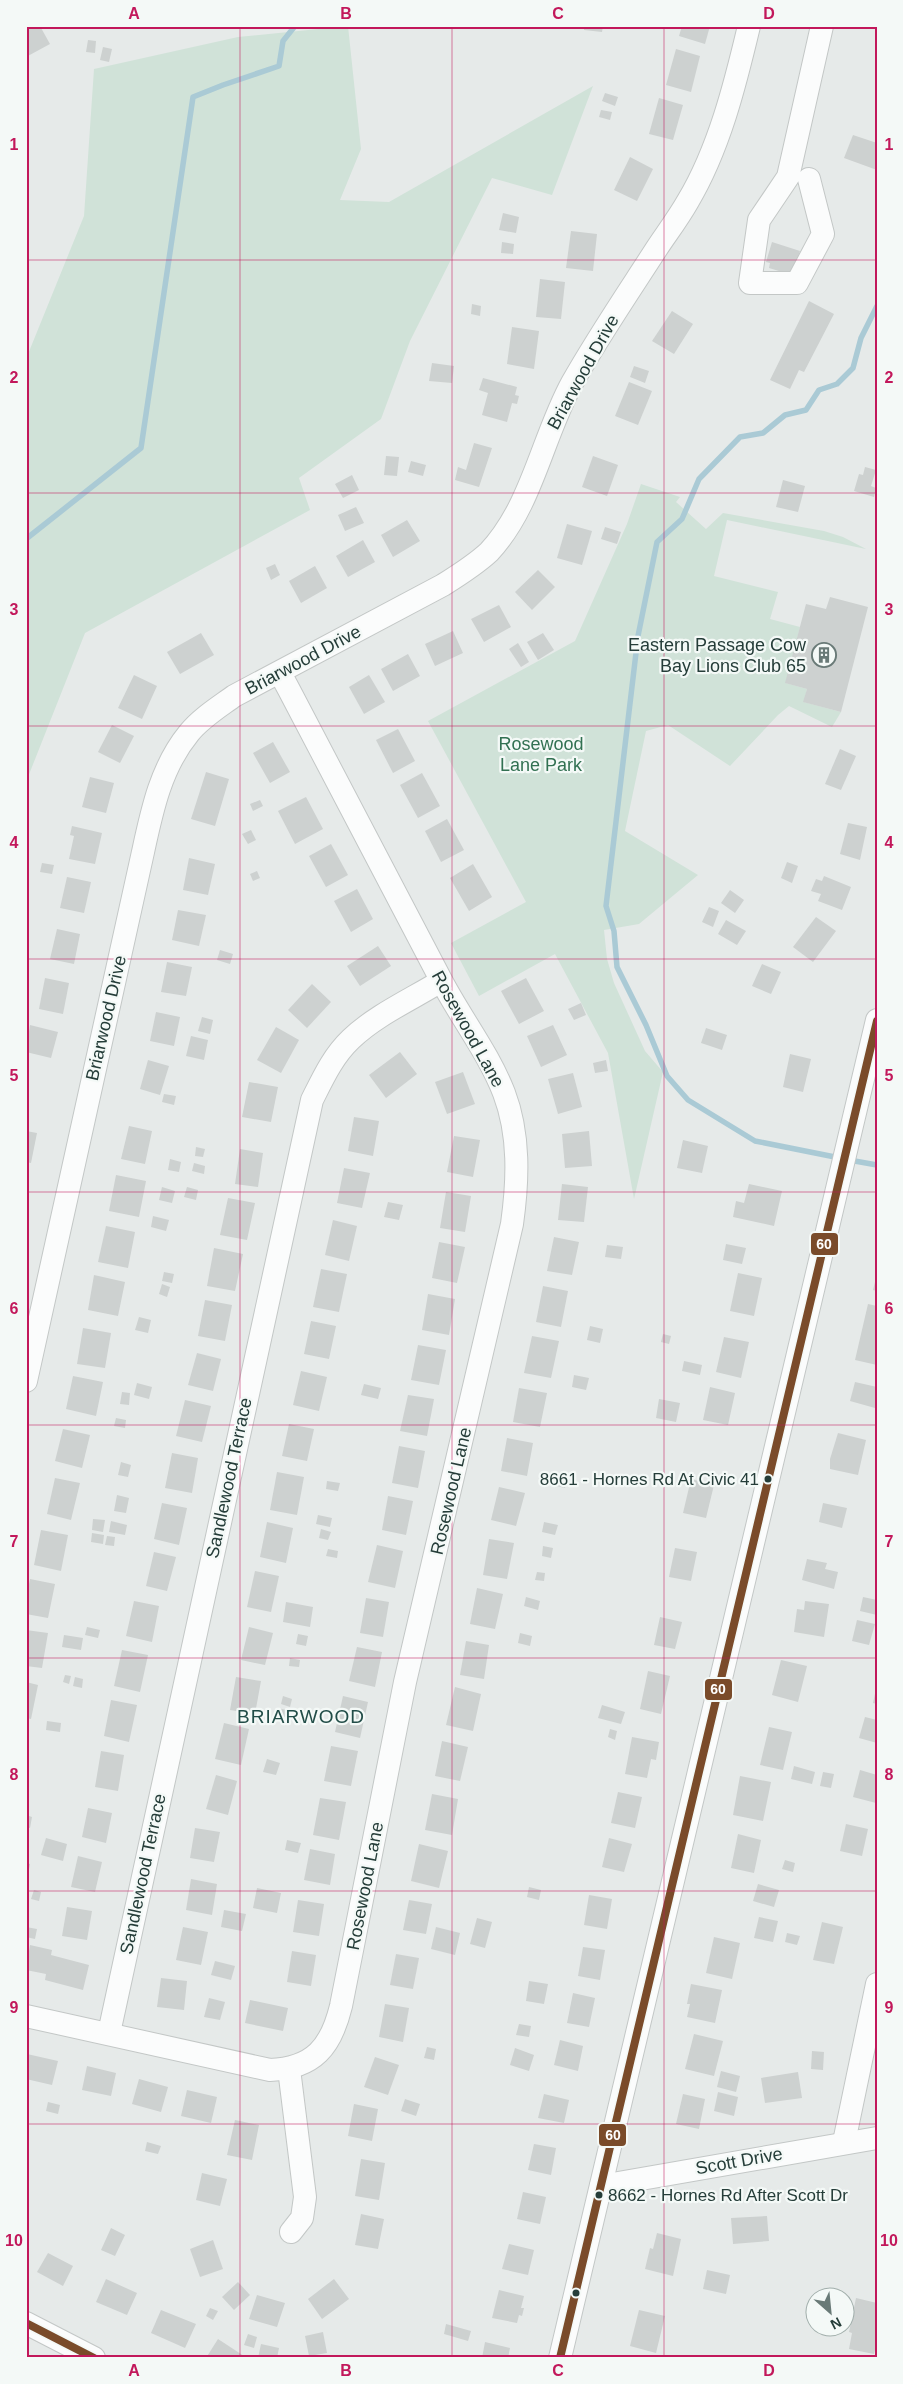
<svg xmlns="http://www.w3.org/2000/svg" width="903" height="2384" font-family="Helvetica,sans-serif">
	<rect width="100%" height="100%" fill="#e6eae9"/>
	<g fill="#d0e2d8">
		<path d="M 348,26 L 361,149 L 340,200 L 389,202 L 593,86 L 552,195 L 492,178 L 410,341 L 381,419 L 299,478 L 310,510 L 85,633 L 26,782 L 26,359 L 84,216 L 94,69 L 238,37 Z"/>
		<path d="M 641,484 L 680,497 L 676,502 L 706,529 L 723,513 L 824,531 L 843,537 L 866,549 L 727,520 L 714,576 L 778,592 L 770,619 L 800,627 L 786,683 L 807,689 L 804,702 L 841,712 L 832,727 L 789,706 L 778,715 L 730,766 L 668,725 L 646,731 L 625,831 L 698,875 L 639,924 L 604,930 L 607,959 L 614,983 L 645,1051 L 663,1072 L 634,1199 L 608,1053 L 555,954 L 479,996 L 451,943 L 526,902 L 428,721 L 575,641 L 627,524 Z"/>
	</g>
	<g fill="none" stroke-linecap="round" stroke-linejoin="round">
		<g stroke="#aacad5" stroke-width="5.5">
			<path d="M 26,539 L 141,448 L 193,97 L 223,85 L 279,66 L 283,41 L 295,26"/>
			<path d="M 840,1158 L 755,1141 L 688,1100 L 667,1076 L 646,1025 L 617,967 L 614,931 L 606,906 L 638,636 L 657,542 L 682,519 L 699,479 L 740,437 L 763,433 L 785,415 L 806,410 L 819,390 L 837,384 L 853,368 L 861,338 L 877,306"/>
			<path d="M 849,1160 L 877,1165"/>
		</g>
	</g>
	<g fill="#cdd1d0">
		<path d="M 35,26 L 40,26 L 50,44 L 26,57 L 26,31 Z"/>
		<path d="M 584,26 L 603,26 L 602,32 L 584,30 Z"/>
		<path d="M 682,26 L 710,26 L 705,44 L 679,36 Z"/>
		<path d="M 88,40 L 96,41 L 95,53 L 86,52 Z"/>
		<path d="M 103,47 L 112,49 L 109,62 L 100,60 Z"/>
		<path d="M 676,49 L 700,56 L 691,92 L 666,85 Z"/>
		<path d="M 605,93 L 618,97 L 615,106 L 602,101 Z"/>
		<path d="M 659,98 L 683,105 L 673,140 L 649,134 Z"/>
		<path d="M 601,110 L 612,112 L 610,120 L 599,117 Z"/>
		<path d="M 853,135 L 877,143 L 877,170 L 844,158 Z"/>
		<path d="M 630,157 L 653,169 L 637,201 L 614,190 Z"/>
		<path d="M 503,213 L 519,217 L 516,233 L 499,230 Z"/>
		<path d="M 571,231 L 597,234 L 593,271 L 566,268 Z"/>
		<path d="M 502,242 L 514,244 L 513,254 L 501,253 Z"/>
		<path d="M 772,242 L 800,251 L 792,275 L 769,268 L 770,263 L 766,262 Z"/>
		<path d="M 540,279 L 565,282 L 561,319 L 536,317 Z"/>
		<path d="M 809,301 L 834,314 L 804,372 L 799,370 L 790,389 L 770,380 Z"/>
		<path d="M 472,304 L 481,306 L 480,316 L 471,314 Z"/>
		<path d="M 672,311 L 693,324 L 674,354 L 652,341 Z"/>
		<path d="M 512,327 L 539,331 L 534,369 L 507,364 Z"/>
		<path d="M 432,363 L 454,366 L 452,383 L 429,381 Z"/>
		<path d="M 634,366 L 649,371 L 645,383 L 630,377 Z"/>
		<path d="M 483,378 L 517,387 L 515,395 L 519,396 L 517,404 L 512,403 L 507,422 L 482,415 L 488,393 L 479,390 Z"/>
		<path d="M 629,382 L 652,391 L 638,425 L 615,416 Z"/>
		<path d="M 474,443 L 492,448 L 479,487 L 455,480 L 458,467 L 466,470 Z"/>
		<path d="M 386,456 L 399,457 L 397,476 L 384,475 Z"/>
		<path d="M 593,456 L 618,465 L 607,496 L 582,487 Z"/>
		<path d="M 411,461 L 426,465 L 423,476 L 408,472 Z"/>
		<path d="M 865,467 L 876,470 L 871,486 L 876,488 L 874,497 L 854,491 L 859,474 L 863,475 Z"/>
		<path d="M 352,475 L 359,490 L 343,498 L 335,484 Z"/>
		<path d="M 783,480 L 805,486 L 798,512 L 776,507 Z"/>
		<path d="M 356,507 L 364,523 L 345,531 L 338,515 Z"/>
		<path d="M 407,520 L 420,541 L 393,557 L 381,535 Z"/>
		<path d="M 567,524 L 592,531 L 582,565 L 557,558 Z"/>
		<path d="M 605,527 L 621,532 L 617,544 L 601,539 Z"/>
		<path d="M 363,540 L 375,562 L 348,577 L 336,556 Z"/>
		<path d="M 275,564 L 280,575 L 271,580 L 266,568 Z"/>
		<path d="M 315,566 L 327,588 L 301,603 L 289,581 Z"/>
		<path d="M 538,570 L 555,587 L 532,610 L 515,592 Z"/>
		<path d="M 830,597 L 868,607 L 841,712 L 803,702 L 807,689 L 785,683 L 806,604 L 826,609 Z"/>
		<path d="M 499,605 L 511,627 L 484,642 L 471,619 Z"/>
		<path d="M 453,631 L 463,653 L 435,666 L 425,644 Z"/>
		<path d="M 201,633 L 214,655 L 180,674 L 167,652 Z"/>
		<path d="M 543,633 L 554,650 L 538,660 L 527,642 Z"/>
		<path d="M 518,643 L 529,662 L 521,667 L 509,649 Z"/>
		<path d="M 408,654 L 420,676 L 393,691 L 381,669 Z"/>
		<path d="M 134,675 L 157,686 L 142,719 L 118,708 Z"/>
		<path d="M 369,675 L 385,702 L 364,714 L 349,687 Z"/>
		<path d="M 112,725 L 134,736 L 120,763 L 98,752 Z"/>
		<path d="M 398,729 L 415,761 L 393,773 L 376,740 Z"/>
		<path d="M 273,742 L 290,772 L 270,783 L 253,753 Z"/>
		<path d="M 840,749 L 856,756 L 841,790 L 825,784 Z"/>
		<path d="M 206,772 L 229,779 L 215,826 L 191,819 Z"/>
		<path d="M 422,773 L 440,806 L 418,818 L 400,785 Z"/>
		<path d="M 90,777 L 114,783 L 106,813 L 82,807 Z"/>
		<path d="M 306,797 L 323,829 L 295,844 L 278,811 Z"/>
		<path d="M 260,800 L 263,806 L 253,811 L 250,804 Z"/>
		<path d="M 447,819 L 464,850 L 441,862 L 425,831 Z"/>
		<path d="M 848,823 L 867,827 L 860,860 L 840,854 Z"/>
		<path d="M 72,826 L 102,833 L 95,864 L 69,859 L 74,836 L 70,835 Z"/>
		<path d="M 251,830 L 256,840 L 248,844 L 242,834 Z"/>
		<path d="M 331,844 L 348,875 L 326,887 L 309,856 Z"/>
		<path d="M 189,858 L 215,864 L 208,895 L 183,890 Z"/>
		<path d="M 787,862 L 798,866 L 792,883 L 781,878 Z"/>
		<path d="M 42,863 L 54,865 L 52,874 L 40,872 Z"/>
		<path d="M 473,864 L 492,897 L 469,911 L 450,878 Z"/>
		<path d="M 257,871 L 260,878 L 253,881 L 250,874 Z"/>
		<path d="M 824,876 L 851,887 L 842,910 L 818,901 L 821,894 L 811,891 L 816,879 L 822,881 Z"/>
		<path d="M 67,877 L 91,882 L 84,913 L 60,908 Z"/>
		<path d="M 357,889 L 373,919 L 351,932 L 334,901 Z"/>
		<path d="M 730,890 L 744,900 L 735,913 L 721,903 Z"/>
		<path d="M 709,907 L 719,911 L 713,927 L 702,922 Z"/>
		<path d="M 178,910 L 206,915 L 199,946 L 172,940 Z"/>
		<path d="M 816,917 L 836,931 L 813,962 L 793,947 Z"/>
		<path d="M 726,920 L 746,931 L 737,945 L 718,934 Z"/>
		<path d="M 57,929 L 80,934 L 74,964 L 50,959 Z"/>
		<path d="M 378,946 L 391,966 L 360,986 L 347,966 Z"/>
		<path d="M 220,950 L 233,954 L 230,964 L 217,960 Z"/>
		<path d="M 167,962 L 192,967 L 186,996 L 161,992 Z"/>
		<path d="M 762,964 L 781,972 L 771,994 L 752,986 Z"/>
		<path d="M 45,978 L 69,983 L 63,1014 L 39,1009 Z"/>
		<path d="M 526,978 L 544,1011 L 519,1024 L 501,991 Z"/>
		<path d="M 312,984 L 331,1002 L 307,1028 L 288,1010 Z"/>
		<path d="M 581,1003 L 586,1015 L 574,1020 L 568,1009 Z"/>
		<path d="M 156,1012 L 180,1017 L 174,1046 L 150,1041 Z"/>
		<path d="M 202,1017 L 213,1020 L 210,1034 L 198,1031 Z"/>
		<path d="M 30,1025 L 58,1032 L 51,1058 L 26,1052 Z"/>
		<path d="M 553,1025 L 567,1055 L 541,1067 L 527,1036 Z"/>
		<path d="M 276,1027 L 299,1040 L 281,1073 L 257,1060 Z"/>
		<path d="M 706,1028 L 727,1035 L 722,1050 L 701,1043 Z"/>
		<path d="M 191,1036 L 208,1040 L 204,1060 L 186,1056 Z"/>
		<path d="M 400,1052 L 417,1074 L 386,1098 L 369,1075 Z"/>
		<path d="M 790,1054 L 811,1059 L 803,1092 L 783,1087 Z"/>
		<path d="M 148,1060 L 169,1066 L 160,1095 L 140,1089 Z"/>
		<path d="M 606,1060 L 608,1071 L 595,1073 L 593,1063 Z"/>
		<path d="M 463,1072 L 475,1104 L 447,1114 L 435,1082 Z"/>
		<path d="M 573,1073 L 582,1107 L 558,1114 L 548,1079 Z"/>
		<path d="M 249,1082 L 278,1087 L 271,1122 L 242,1117 Z"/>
		<path d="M 164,1094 L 176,1096 L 174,1105 L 162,1102 Z"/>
		<path d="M 354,1117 L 379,1121 L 373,1156 L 348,1151 Z"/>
		<path d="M 129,1126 L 152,1131 L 145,1164 L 121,1159 Z"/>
		<path d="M 26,1131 L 37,1133 L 31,1163 L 26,1162 Z"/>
		<path d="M 589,1131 L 592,1166 L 565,1168 L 562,1134 Z"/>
		<path d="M 454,1136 L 480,1140 L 473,1177 L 447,1172 Z"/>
		<path d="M 683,1140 L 708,1146 L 702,1173 L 677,1168 Z"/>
		<path d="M 196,1147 L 205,1149 L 203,1157 L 195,1156 Z"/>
		<path d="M 240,1149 L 263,1153 L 258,1187 L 235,1184 Z"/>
		<path d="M 170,1159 L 181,1162 L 179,1172 L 168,1170 Z"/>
		<path d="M 194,1163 L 205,1166 L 204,1174 L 192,1171 Z"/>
		<path d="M 344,1168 L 370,1173 L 362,1208 L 337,1203 Z"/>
		<path d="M 116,1175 L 146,1181 L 139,1217 L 109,1211 Z"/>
		<path d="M 562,1184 L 588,1187 L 584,1222 L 558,1220 Z"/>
		<path d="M 749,1184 L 782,1191 L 774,1226 L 733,1217 L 736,1201 L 744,1203 Z"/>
		<path d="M 162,1187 L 175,1191 L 172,1203 L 159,1200 Z"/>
		<path d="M 187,1187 L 198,1190 L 196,1200 L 184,1197 Z"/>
		<path d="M 446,1192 L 471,1196 L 465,1232 L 440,1228 Z"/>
		<path d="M 228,1198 L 255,1203 L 247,1240 L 220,1235 Z"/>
		<path d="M 388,1202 L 403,1205 L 399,1220 L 384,1217 Z"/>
		<path d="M 153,1216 L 169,1220 L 166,1231 L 151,1227 Z"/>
		<path d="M 333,1220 L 357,1226 L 349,1261 L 325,1255 Z"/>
		<path d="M 106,1226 L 135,1232 L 128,1268 L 98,1262 Z"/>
		<path d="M 554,1237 L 579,1242 L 572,1275 L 547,1271 Z"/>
		<path d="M 439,1242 L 465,1247 L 457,1283 L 432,1278 Z"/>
		<path d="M 726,1244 L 746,1248 L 742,1264 L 723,1260 Z"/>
		<path d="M 607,1245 L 623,1247 L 621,1259 L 605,1257 Z"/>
		<path d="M 214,1248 L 243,1254 L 235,1291 L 207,1286 Z"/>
		<path d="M 321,1269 L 347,1274 L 339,1312 L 313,1307 Z"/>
		<path d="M 164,1272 L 174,1274 L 172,1283 L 162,1281 Z"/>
		<path d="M 738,1273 L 762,1278 L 754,1316 L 730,1311 Z"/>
		<path d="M 94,1275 L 125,1282 L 118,1316 L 88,1310 Z"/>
		<path d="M 876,1278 L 877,1278 L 877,1291 L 873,1290 Z"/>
		<path d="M 162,1284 L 170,1287 L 167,1297 L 159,1294 Z"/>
		<path d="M 543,1286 L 568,1291 L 561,1327 L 536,1322 Z"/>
		<path d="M 428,1294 L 455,1299 L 449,1335 L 422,1330 Z"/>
		<path d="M 205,1300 L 232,1305 L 225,1341 L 198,1336 Z"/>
		<path d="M 868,1304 L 877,1306 L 877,1365 L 855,1360 Z"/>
		<path d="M 139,1317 L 151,1320 L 148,1333 L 135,1330 Z"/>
		<path d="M 311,1321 L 336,1326 L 329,1359 L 304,1354 Z"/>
		<path d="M 590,1326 L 603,1329 L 600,1343 L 587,1340 Z"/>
		<path d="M 83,1328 L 111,1333 L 105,1368 L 77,1364 Z"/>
		<path d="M 663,1334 L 671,1336 L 669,1344 L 661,1342 Z"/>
		<path d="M 532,1336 L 559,1341 L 551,1378 L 524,1373 Z"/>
		<path d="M 724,1337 L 749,1342 L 741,1378 L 716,1372 Z"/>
		<path d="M 418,1345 L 446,1350 L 439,1385 L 411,1380 Z"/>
		<path d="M 197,1353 L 221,1359 L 213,1391 L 188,1385 Z"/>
		<path d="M 684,1361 L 702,1365 L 700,1375 L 682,1371 Z"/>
		<path d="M 301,1371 L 327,1377 L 319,1411 L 293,1405 Z"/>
		<path d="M 574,1375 L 589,1378 L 586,1390 L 572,1387 Z"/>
		<path d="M 73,1376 L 103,1382 L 96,1416 L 66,1409 Z"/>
		<path d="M 855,1382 L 877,1387 L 875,1408 L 850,1401 Z"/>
		<path d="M 137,1383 L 152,1387 L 149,1399 L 134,1395 Z"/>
		<path d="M 364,1384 L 381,1388 L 378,1399 L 361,1395 Z"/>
		<path d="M 710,1387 L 735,1393 L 728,1425 L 703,1420 Z"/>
		<path d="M 519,1388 L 547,1393 L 540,1427 L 513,1422 Z"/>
		<path d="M 122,1392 L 130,1393 L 129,1405 L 120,1404 Z"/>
		<path d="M 408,1395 L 434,1399 L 427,1436 L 400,1431 Z"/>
		<path d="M 659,1399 L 680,1403 L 676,1422 L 656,1418 Z"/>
		<path d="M 185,1400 L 211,1406 L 202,1442 L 176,1436 Z"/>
		<path d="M 116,1418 L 126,1420 L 125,1428 L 114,1426 Z"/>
		<path d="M 289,1424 L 314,1429 L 307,1461 L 282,1456 Z"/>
		<path d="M 63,1429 L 90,1435 L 82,1468 L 55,1461 Z"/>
		<path d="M 838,1433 L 866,1440 L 858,1475 L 830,1469 L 830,1459 Z"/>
		<path d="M 507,1438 L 533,1443 L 527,1476 L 501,1471 Z"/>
		<path d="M 399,1446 L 425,1451 L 418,1488 L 392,1483 Z"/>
		<path d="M 172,1453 L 198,1458 L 192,1493 L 165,1488 Z"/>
		<path d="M 121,1462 L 131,1465 L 128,1477 L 118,1475 Z"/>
		<path d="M 277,1472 L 304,1477 L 297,1515 L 270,1510 Z"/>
		<path d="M 555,1472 L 569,1475 L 565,1488 L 552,1485 Z"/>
		<path d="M 55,1478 L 80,1483 L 71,1520 L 47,1514 Z"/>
		<path d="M 691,1479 L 714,1485 L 706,1518 L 683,1513 Z"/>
		<path d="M 327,1481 L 340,1483 L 338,1491 L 326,1489 Z"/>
		<path d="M 499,1487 L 525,1493 L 516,1526 L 491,1520 Z"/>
		<path d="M 117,1495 L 129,1498 L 126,1513 L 114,1511 Z"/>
		<path d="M 388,1496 L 413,1501 L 406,1535 L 382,1530 Z"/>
		<path d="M 162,1503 L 187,1508 L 179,1545 L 154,1539 Z"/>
		<path d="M 823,1503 L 847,1508 L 842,1528 L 819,1522 Z"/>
		<path d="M 318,1515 L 332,1518 L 330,1527 L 316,1524 Z"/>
		<path d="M 93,1519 L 105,1520 L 103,1532 L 92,1530 Z"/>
		<path d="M 111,1521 L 127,1525 L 125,1535 L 109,1532 Z"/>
		<path d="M 267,1522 L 293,1528 L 286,1563 L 260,1557 Z"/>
		<path d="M 544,1522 L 558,1525 L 555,1535 L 542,1532 Z"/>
		<path d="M 321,1529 L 331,1532 L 328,1540 L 319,1538 Z"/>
		<path d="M 41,1530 L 68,1535 L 61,1571 L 34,1565 Z"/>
		<path d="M 92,1533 L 104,1535 L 103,1544 L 91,1542 Z"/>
		<path d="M 107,1536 L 115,1537 L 114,1546 L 105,1545 Z"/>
		<path d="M 489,1539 L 514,1543 L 507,1579 L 483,1575 Z"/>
		<path d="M 377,1545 L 403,1551 L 395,1588 L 368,1582 Z"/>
		<path d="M 543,1546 L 553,1548 L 551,1558 L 542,1556 Z"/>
		<path d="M 675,1548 L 697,1552 L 691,1581 L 669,1577 Z"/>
		<path d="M 328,1549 L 338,1551 L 337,1558 L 326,1556 Z"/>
		<path d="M 154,1552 L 176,1557 L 167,1591 L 146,1586 Z"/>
		<path d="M 807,1559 L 827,1563 L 825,1569 L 838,1572 L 834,1589 L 802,1580 Z"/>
		<path d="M 255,1571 L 279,1576 L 271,1612 L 247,1607 Z"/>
		<path d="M 537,1572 L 545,1573 L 544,1581 L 535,1580 Z"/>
		<path d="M 30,1579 L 55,1584 L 48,1618 L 26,1614 L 26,1598 Z"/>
		<path d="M 477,1588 L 503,1594 L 495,1629 L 470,1624 Z"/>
		<path d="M 526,1597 L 540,1601 L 538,1610 L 524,1606 Z"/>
		<path d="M 863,1597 L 877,1600 L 877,1615 L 860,1611 Z"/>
		<path d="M 366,1598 L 389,1602 L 383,1637 L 360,1633 Z"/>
		<path d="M 134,1601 L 159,1606 L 152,1642 L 126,1636 Z"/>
		<path d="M 805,1601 L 829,1604 L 824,1637 L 794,1632 L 797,1609 L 804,1610 Z"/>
		<path d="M 286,1602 L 313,1607 L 310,1627 L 283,1622 Z"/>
		<path d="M 660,1617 L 682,1622 L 675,1649 L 654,1645 Z"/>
		<path d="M 857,1620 L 875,1624 L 869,1645 L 852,1641 Z"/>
		<path d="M 87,1627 L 100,1630 L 98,1638 L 85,1635 Z"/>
		<path d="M 249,1627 L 273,1633 L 265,1665 L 241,1660 Z"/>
		<path d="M 26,1630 L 48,1633 L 42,1668 L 26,1666 Z"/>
		<path d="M 520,1633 L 532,1636 L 530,1646 L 518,1643 Z"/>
		<path d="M 298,1634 L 308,1636 L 306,1646 L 296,1644 Z"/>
		<path d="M 64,1635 L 83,1638 L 81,1650 L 62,1647 Z"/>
		<path d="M 466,1641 L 489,1645 L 484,1679 L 460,1675 Z"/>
		<path d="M 357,1647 L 382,1652 L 375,1687 L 349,1681 Z"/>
		<path d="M 122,1650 L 148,1655 L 140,1692 L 114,1686 Z"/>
		<path d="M 290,1658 L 300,1660 L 299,1667 L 289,1666 Z"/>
		<path d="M 781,1660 L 807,1666 L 798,1702 L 772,1695 Z"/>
		<path d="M 648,1671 L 670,1676 L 661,1714 L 640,1709 Z"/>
		<path d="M 65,1675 L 71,1676 L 69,1684 L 63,1682 Z"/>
		<path d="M 75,1677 L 83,1679 L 82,1688 L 73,1686 Z"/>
		<path d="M 236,1677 L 261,1681 L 255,1714 L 230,1710 Z"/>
		<path d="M 26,1682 L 38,1685 L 31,1719 L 26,1718 Z"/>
		<path d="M 455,1687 L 481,1694 L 473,1731 L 446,1725 Z"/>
		<path d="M 876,1689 L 877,1689 L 877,1704 L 873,1703 Z"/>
		<path d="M 283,1696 L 292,1699 L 290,1707 L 281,1704 Z"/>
		<path d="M 343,1696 L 368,1702 L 360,1738 L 335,1732 Z"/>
		<path d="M 111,1700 L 137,1705 L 129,1742 L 104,1736 Z"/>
		<path d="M 602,1705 L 625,1712 L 621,1724 L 598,1718 Z"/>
		<path d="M 278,1708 L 290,1711 L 288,1718 L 276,1715 Z"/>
		<path d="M 865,1717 L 877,1720 L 877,1743 L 859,1738 Z"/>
		<path d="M 47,1721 L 61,1723 L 60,1732 L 46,1730 Z"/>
		<path d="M 224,1723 L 249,1729 L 241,1765 L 215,1759 Z"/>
		<path d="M 769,1727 L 792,1732 L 783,1770 L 760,1765 Z"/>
		<path d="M 610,1729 L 617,1731 L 615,1740 L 608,1737 Z"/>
		<path d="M 632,1737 L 659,1742 L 656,1760 L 651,1759 L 647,1778 L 625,1774 Z"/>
		<path d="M 442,1741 L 468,1747 L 460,1781 L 435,1776 Z"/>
		<path d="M 331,1746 L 358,1751 L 351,1786 L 324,1781 Z"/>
		<path d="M 101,1751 L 124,1755 L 118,1791 L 95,1787 Z"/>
		<path d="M 267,1759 L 280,1763 L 276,1775 L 263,1772 Z"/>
		<path d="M 794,1766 L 815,1772 L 812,1784 L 791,1779 Z"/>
		<path d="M 860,1770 L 877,1775 L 876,1803 L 853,1797 Z"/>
		<path d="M 823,1772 L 834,1774 L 831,1788 L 820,1786 Z"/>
		<path d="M 216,1775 L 237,1781 L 228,1815 L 206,1809 Z"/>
		<path d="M 740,1776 L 771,1782 L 763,1821 L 733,1815 Z"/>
		<path d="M 618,1792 L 642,1797 L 635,1828 L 611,1823 Z"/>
		<path d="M 432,1794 L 458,1799 L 452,1835 L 425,1830 Z"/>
		<path d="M 320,1798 L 346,1802 L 339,1840 L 313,1835 Z"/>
		<path d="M 88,1808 L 112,1813 L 106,1843 L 82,1837 Z"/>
		<path d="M 26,1815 L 32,1817 L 30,1828 L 26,1827 Z"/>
		<path d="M 846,1824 L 868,1829 L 862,1856 L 840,1851 Z"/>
		<path d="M 195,1828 L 220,1832 L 214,1862 L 190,1858 Z"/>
		<path d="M 738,1834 L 761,1840 L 754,1873 L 731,1868 Z"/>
		<path d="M 46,1838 L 67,1844 L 63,1861 L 41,1855 Z"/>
		<path d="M 609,1838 L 632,1844 L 624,1872 L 602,1867 Z"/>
		<path d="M 287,1840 L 301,1843 L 298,1853 L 285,1850 Z"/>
		<path d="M 419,1844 L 448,1851 L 439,1888 L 411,1881 Z"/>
		<path d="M 310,1849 L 335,1854 L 330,1885 L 304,1880 Z"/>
		<path d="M 78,1856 L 102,1862 L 95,1892 L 71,1887 Z"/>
		<path d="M 785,1860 L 795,1863 L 793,1872 L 782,1869 Z"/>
		<path d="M 26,1863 L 30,1864 L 27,1880 L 26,1880 Z"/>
		<path d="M 191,1879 L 217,1884 L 212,1915 L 186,1910 Z"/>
		<path d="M 758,1884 L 779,1890 L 774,1907 L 753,1901 Z"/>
		<path d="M 529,1887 L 541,1890 L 539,1900 L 527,1897 Z"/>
		<path d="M 257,1888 L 281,1893 L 277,1913 L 253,1908 Z"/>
		<path d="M 34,1890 L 41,1892 L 39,1901 L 31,1899 Z"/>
		<path d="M 589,1895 L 612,1899 L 607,1929 L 584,1925 Z"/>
		<path d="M 298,1900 L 324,1904 L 319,1936 L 293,1932 Z"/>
		<path d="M 409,1900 L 432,1904 L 426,1934 L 403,1930 Z"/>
		<path d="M 67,1907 L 92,1911 L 87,1940 L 62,1936 Z"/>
		<path d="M 224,1910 L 246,1914 L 242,1931 L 221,1927 Z"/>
		<path d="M 759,1917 L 778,1921 L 773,1942 L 754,1938 Z"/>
		<path d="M 477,1918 L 492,1922 L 485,1948 L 470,1944 Z"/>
		<path d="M 822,1922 L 843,1927 L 834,1964 L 813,1960 Z"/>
		<path d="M 26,1927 L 37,1929 L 35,1939 L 26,1937 Z"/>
		<path d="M 183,1927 L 208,1932 L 201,1965 L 176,1960 Z"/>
		<path d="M 436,1927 L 460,1933 L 455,1955 L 431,1949 Z"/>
		<path d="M 787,1933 L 800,1936 L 797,1945 L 785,1942 Z"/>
		<path d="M 714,1937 L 740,1943 L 732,1979 L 706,1973 Z"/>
		<path d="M 30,1945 L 52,1950 L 51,1955 L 89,1965 L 83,1990 L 45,1980 L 46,1974 L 26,1970 Z"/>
		<path d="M 583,1947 L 605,1950 L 600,1980 L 578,1976 Z"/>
		<path d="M 292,1951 L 316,1955 L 311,1986 L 287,1982 Z"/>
		<path d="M 396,1954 L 419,1958 L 413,1989 L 390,1985 Z"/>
		<path d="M 215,1961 L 235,1966 L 231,1980 L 211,1975 Z"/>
		<path d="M 161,1978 L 187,1981 L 184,2010 L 157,2007 Z"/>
		<path d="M 529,1981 L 548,1984 L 544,2004 L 526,2001 Z"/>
		<path d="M 691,1984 L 722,1990 L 715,2023 L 687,2017 L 690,2004 L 687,2004 Z"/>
		<path d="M 573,1993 L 595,1998 L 589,2027 L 567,2023 Z"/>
		<path d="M 209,1998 L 225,2002 L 220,2020 L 204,2017 Z"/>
		<path d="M 250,2000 L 288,2008 L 283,2031 L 245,2023 Z"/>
		<path d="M 385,2004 L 409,2008 L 403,2042 L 379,2037 Z"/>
		<path d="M 519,2024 L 531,2026 L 529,2037 L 516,2035 Z"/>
		<path d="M 694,2034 L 723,2041 L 714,2076 L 685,2069 Z"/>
		<path d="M 560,2040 L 583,2046 L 578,2071 L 554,2065 Z"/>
		<path d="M 427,2047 L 436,2049 L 434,2060 L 424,2058 Z"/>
		<path d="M 515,2048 L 534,2055 L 529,2071 L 510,2065 Z"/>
		<path d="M 812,2051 L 824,2052 L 823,2070 L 811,2069 Z"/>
		<path d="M 27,2054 L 58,2061 L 52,2085 L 26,2079 Z"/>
		<path d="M 375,2057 L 399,2065 L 388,2095 L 364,2087 Z"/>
		<path d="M 87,2066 L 116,2073 L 111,2096 L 82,2090 Z"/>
		<path d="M 721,2071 L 740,2076 L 736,2092 L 717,2087 Z"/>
		<path d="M 798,2072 L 802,2098 L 765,2103 L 761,2078 Z"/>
		<path d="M 139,2079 L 168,2087 L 161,2112 L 132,2104 Z"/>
		<path d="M 187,2090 L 217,2097 L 211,2123 L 181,2116 Z"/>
		<path d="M 718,2092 L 738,2097 L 734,2116 L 714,2111 Z"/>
		<path d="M 544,2094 L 569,2100 L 564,2123 L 538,2118 Z"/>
		<path d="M 683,2094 L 705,2099 L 699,2129 L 676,2124 Z"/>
		<path d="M 405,2099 L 420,2104 L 416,2116 L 401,2111 Z"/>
		<path d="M 48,2102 L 60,2105 L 58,2114 L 46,2111 Z"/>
		<path d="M 354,2104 L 378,2109 L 372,2141 L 348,2136 Z"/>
		<path d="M 235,2120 L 259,2125 L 252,2160 L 227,2155 Z"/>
		<path d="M 147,2142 L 161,2146 L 158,2154 L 145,2151 Z"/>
		<path d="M 534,2144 L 556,2148 L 551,2175 L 528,2170 Z"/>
		<path d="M 361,2159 L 385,2163 L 379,2200 L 355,2196 Z"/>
		<path d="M 202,2173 L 227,2179 L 220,2206 L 196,2200 Z"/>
		<path d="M 523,2192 L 546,2197 L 540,2224 L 517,2219 Z"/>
		<path d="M 361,2214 L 384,2219 L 378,2249 L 355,2245 Z"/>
		<path d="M 767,2216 L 769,2241 L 733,2244 L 731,2218 Z"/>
		<path d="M 111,2228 L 125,2235 L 115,2256 L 101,2250 Z"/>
		<path d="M 657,2233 L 681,2239 L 673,2276 L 645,2269 L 650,2248 L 653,2249 Z"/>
		<path d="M 213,2240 L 223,2269 L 200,2277 L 190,2249 Z"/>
		<path d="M 509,2244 L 534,2250 L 528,2275 L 502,2269 Z"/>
		<path d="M 48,2253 L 73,2266 L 63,2286 L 37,2272 Z"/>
		<path d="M 707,2270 L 730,2275 L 726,2294 L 703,2289 Z"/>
		<path d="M 106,2279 L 137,2293 L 127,2315 L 96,2302 Z"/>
		<path d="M 334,2279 L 349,2299 L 322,2319 L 308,2299 Z"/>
		<path d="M 238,2282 L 250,2295 L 234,2310 L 222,2297 Z"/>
		<path d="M 499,2290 L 524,2296 L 521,2308 L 524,2308 L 522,2316 L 519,2315 L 517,2323 L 492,2318 Z"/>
		<path d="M 257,2295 L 285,2303 L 277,2327 L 249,2319 Z"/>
		<path d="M 856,2298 L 877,2303 L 877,2342 L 874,2354 L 849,2349 L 852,2333 L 849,2332 Z"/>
		<path d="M 210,2308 L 218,2311 L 213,2320 L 206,2316 Z"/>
		<path d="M 161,2310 L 196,2324 L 185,2348 L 151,2333 Z"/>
		<path d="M 639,2310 L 665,2316 L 656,2353 L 630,2346 Z"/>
		<path d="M 446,2324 L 471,2331 L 468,2341 L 444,2334 Z"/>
		<path d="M 323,2332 L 327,2353 L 309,2356 L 305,2336 Z"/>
		<path d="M 248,2334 L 257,2337 L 254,2348 L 244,2345 Z"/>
		<path d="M 218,2339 L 247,2358 L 206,2358 Z"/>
		<path d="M 485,2342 L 510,2348 L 508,2358 L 482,2358 Z"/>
		<path d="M 261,2344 L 279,2348 L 277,2358 L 258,2358 Z"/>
	</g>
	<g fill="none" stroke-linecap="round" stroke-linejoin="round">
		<defs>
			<g id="minor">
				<path d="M 809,179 L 823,234 L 797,283 L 750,283 L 759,220 L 788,177 L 822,26"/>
				<path d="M 26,1381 L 143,852 C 152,810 161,767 189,733 C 201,718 219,707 234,696 L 443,585 C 459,575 475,565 489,552 C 532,506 542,438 572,383 C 598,337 628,293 657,248 C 667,233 679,217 688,201 C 719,149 735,85 749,26"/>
				<path d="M 26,2016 L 270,2070 C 314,2068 331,2047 341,2006 L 405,1682 L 512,1224 C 518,1181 520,1135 504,1093 C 488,1052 460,1017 440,978 C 386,876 334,774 280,673"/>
				<path d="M 109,2033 L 312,1100 C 323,1078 333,1056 351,1039 C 376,1015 412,999 441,981"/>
				<path d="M 289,2069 L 305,2197 L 302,2218 L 291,2232"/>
				<path d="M 844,2142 L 877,1984"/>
				<path d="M 601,2186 L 877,2138"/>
				<path d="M 26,2323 L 94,2358"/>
				<path d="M 560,2358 L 877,1020"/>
			</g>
		</defs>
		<use href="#minor" stroke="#c3c7c6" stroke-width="24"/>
		<use href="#minor" stroke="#fbfcfc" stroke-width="22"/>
		<defs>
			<g id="bus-1">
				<path d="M 26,2323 L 94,2358"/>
				<path d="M 560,2358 L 877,1021"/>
			</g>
		</defs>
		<use href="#bus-1" stroke="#f4f9f7" stroke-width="11"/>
		<use href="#bus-1" stroke="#7a4b2a" stroke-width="8"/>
	</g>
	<path fill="none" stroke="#c2185b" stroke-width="1" stroke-opacity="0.55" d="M 240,26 L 240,2358M 452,26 L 452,2358M 664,26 L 664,2358M 26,260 L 877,260M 26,493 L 877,493M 26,726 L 877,726M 26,959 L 877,959M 26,1192 L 877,1192M 26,1425 L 877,1425M 26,1658 L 877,1658M 26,1891 L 877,1891M 26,2124 L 877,2124"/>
	<defs>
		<symbol id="building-ring" viewBox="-11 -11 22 22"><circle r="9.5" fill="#f4f9f7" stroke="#697a77" stroke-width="1.5"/><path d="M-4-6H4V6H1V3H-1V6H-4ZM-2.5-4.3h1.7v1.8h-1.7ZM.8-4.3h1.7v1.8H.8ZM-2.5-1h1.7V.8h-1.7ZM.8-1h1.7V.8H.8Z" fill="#697a77"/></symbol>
	</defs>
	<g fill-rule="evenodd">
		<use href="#building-ring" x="810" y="641" width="28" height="28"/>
	</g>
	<g fill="#253d39" stroke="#f4f9f7" stroke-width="2">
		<circle cx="768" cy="1479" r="4.5"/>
		<circle cx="599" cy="2195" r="4.5"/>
		<circle cx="576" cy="2293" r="4.5"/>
	</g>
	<g text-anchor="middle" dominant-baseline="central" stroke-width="4.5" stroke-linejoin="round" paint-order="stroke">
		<g font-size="17" fill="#253d39" stroke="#f4f9f7" text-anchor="end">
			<text x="759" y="1479">8661 - Hornes Rd At Civic 41</text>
			<text x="608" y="2195" text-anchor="start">8662 - Hornes Rd After Scott Dr</text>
		</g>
		<g font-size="18" fill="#253d39" stroke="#f4f9f7">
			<text transform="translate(583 372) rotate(-61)">Briarwood Drive</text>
			<text transform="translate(303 660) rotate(-28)">Briarwood Drive</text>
			<text transform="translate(106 1018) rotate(-77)">Briarwood Drive</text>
			<text transform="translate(468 1029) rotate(61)">Rosewood Lane</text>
			<text transform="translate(229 1478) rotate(-78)">Sandlewood Terrace</text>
			<text transform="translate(451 1491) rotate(-77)">Rosewood Lane</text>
			<text transform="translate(143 1874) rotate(-78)">Sandlewood Terrace</text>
			<text transform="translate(365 1886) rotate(-79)">Rosewood Lane</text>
			<text transform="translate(739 2161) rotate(-10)">Scott Drive</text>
		</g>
		<g font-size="18" fill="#253d39" stroke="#f4f9f7" text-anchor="end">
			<text x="806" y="645">Eastern Passage Cow<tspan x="806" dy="21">Bay Lions Club 65</tspan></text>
		</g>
		<g font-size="18" fill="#327152" stroke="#f4f9f7">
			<text x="541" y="744">Rosewood<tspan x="541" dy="21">Lane Park</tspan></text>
		</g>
		<g font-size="19" letter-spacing="1" fill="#224d48" stroke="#f4f9f7">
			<text x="301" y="1716">BRIARWOOD</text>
		</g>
	</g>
	<g stroke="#f4f9f7" stroke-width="2">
		<rect x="810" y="1232" width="29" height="24" rx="5" fill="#7a4b2a"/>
		<rect x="704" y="1678" width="29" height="23" rx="5" fill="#7a4b2a"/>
		<rect x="598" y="2123" width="29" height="24" rx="5" fill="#7a4b2a"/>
	</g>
	<g font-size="14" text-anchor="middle" font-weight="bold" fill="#fff">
		<text x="824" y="1249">60</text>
		<text x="718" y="1694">60</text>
		<text x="613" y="2140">60</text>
	</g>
	<rect width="903" height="2384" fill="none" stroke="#f4f9f7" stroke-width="55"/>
	<g transform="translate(830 2312) rotate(153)"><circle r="24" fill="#f4f9f7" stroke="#a1aeab"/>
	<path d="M0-4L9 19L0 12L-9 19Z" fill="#697a77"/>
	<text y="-8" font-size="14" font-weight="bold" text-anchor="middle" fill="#253d39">N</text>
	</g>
	<rect x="28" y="28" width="848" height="2328" fill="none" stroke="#c2185b" stroke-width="2"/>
	<g font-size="16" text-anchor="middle" font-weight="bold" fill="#c2185b">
		<text x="134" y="19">A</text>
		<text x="346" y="19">B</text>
		<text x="558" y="19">C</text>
		<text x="769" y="19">D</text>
		<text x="14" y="150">1</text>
		<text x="889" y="150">1</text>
		<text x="14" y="383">2</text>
		<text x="889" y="383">2</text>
		<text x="14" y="615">3</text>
		<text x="889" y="615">3</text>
		<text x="14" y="848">4</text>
		<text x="889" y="848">4</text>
		<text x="14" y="1081">5</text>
		<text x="889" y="1081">5</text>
		<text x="14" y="1314">6</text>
		<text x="889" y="1314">6</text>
		<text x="14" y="1547">7</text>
		<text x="889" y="1547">7</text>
		<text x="14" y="1780">8</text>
		<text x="889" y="1780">8</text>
		<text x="14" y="2013">9</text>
		<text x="889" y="2013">9</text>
		<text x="14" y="2246">10</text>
		<text x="889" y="2246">10</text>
		<text x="134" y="2376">A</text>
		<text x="346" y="2376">B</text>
		<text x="558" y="2376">C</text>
		<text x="769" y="2376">D</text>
	</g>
</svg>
